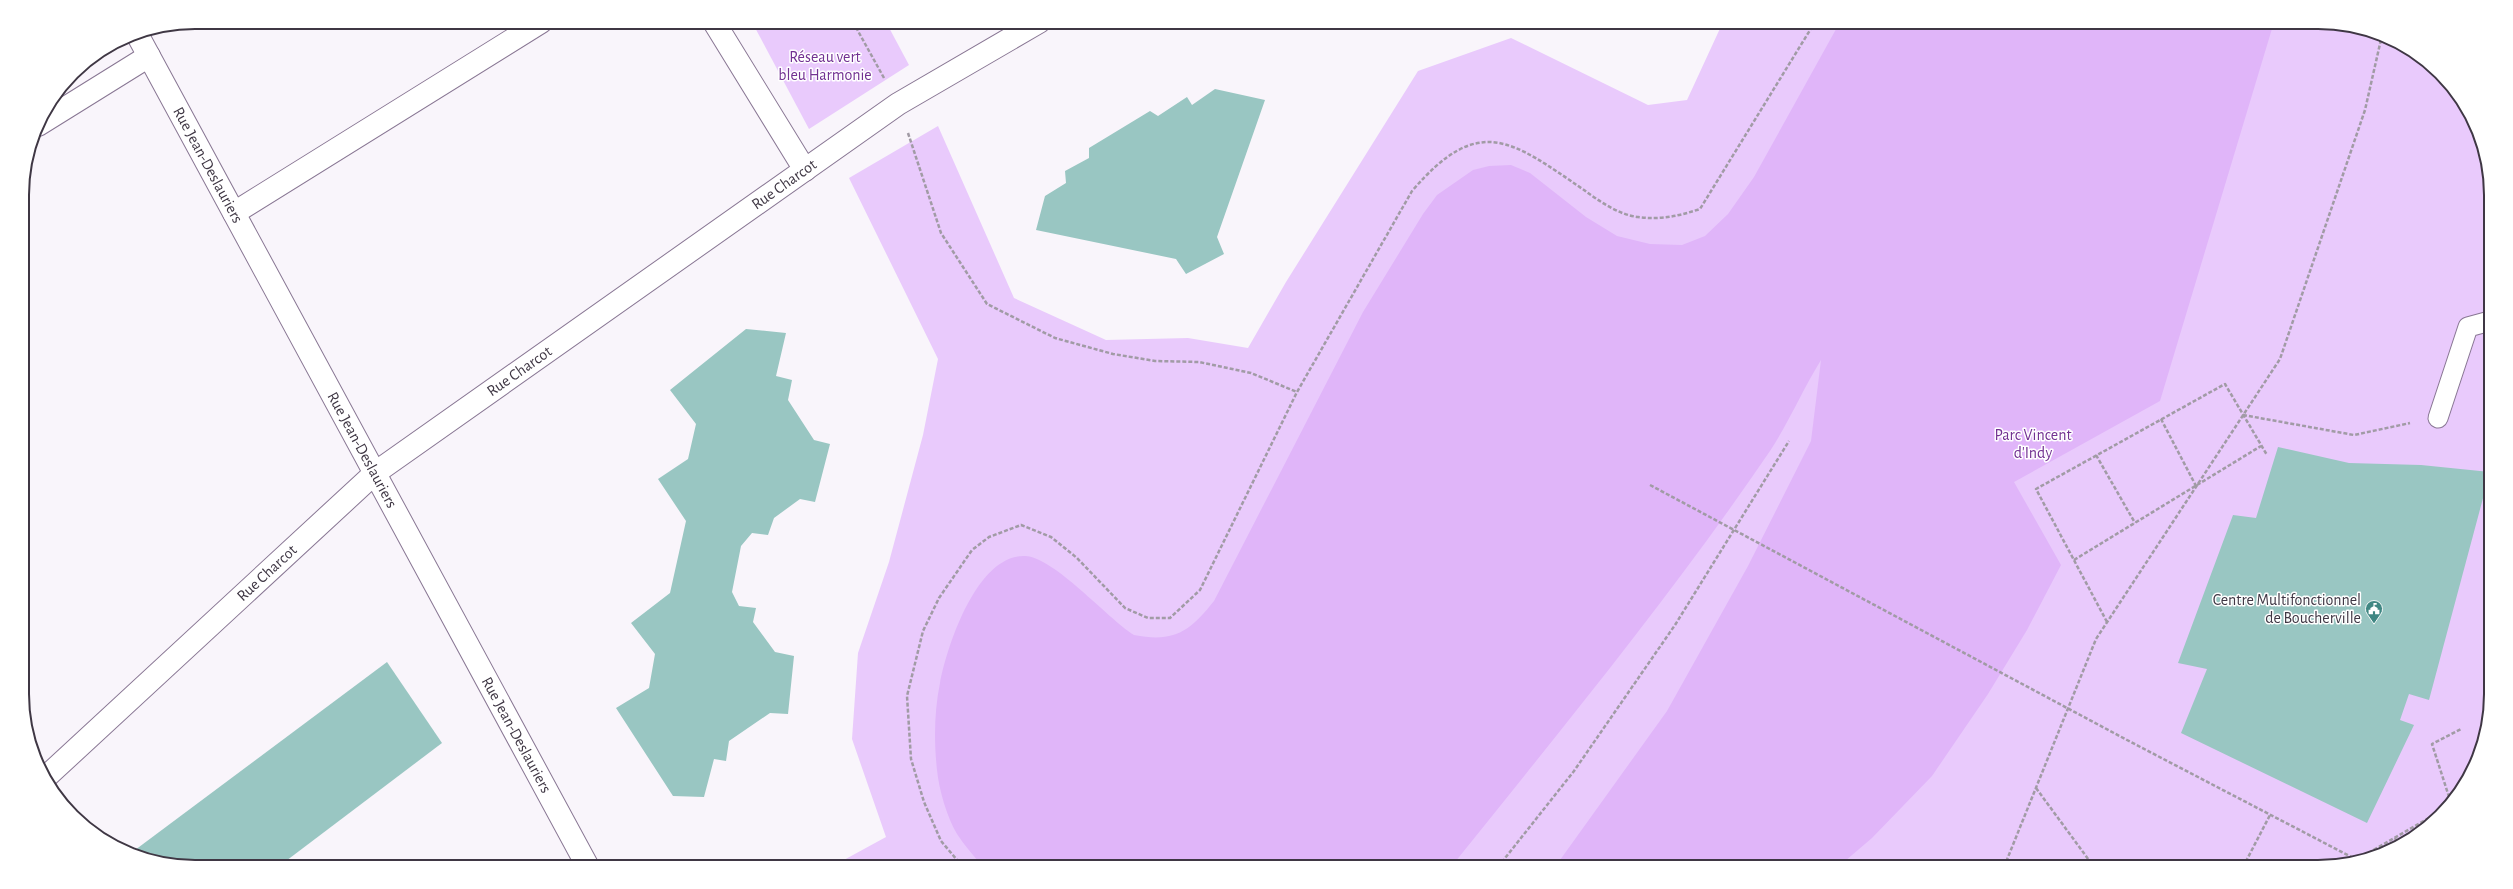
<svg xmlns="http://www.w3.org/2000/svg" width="2513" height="889" font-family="'Alegreya Sans',sans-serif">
	<rect width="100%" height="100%" fill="#f9f5fb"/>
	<g fill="#e9cafc">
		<path d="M 752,22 L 886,22 L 909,65 L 809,129 Z"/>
		<path d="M 1723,22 L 2318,22 L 2373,31 L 2414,51 L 2448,81 L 2478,129 L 2489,172 L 2491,694 C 2488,711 2486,754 2471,764 L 2473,767 L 2455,799 L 2423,831 L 2374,858 L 2329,867 L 831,867 L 886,837 L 852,739 L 858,653 L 889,562 L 923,435 L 938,359 L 849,178 L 938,126 L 1014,298 L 1106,340 L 1188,338 L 1248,348 L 1286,282 L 1418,71 L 1511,38 L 1648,105 L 1687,100 Z"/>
	</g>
	<path fill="#e0b5f9" d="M 1840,22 L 2274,22 L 2160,401 L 2014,482 L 2061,565 L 2027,630 L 1988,694 L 1932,776 L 1872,838 L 1838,867 L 1555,867 L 1667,711 L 1748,566 L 1811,441 L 1821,360 C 1803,389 1789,422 1770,451 C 1672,595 1560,731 1451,867 L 983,867 C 974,856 964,845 957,834 C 947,817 939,790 937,770 C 934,742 934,712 940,683 C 947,646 977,554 1025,556 C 1054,557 1107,618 1134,635 C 1175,643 1190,631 1214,601 L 1363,312 L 1423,214 L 1437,195 L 1473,170 L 1489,166 L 1511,165 L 1530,173 L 1586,217 L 1617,236 L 1650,244 L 1682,245 L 1705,236 L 1728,214 L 1754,177 Z"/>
	<g fill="#99c6c2">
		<path d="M 1215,89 L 1265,100 L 1217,237 L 1224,254 L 1186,274 L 1176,259 L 1036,230 L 1045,196 L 1066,183 L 1065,171 L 1089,158 L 1089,148 L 1150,111 L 1158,116 L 1187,97 L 1192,105 Z"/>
		<path d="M 746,329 L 786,333 L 776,376 L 792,380 L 788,400 L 814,440 L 830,444 L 815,502 L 800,499 L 774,518 L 768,535 L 752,533 L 741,546 L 732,592 L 739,606 L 756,608 L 753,622 L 775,652 L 794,656 L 788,714 L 770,713 L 729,741 L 726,761 L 714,759 L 704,797 L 673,796 L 616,708 L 649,688 L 655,654 L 631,623 L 670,593 L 686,521 L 658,479 L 688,459 L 696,424 L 670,390 Z"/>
		<path d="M 2278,447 L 2349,463 L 2421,465 L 2490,472 L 2429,700 L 2409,694 L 2400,720 L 2414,725 L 2367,823 L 2181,733 L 2207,669 L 2178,663 L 2233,515 L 2256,518 Z"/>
		<path d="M 387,662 L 442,743 L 278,867 L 195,867 L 140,858 L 131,853 Z"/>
	</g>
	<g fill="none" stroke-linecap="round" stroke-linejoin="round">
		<defs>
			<path id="lane" d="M 2438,418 L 2468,327 L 2490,321"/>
			<g id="street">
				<path d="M 714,22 L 805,170"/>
				<path id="s1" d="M 137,34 L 588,867"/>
				<path d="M 38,125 L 149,56"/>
				<path d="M 234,213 L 541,22"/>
				<path id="s2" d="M 45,778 L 375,473 L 898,104 L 1039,22"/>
			</g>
		</defs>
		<use href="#lane" stroke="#897794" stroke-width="21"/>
		<use href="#street" stroke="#897794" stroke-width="24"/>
		<g stroke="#a19ba5" stroke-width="2.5" stroke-dasharray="4 2" stroke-linecap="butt">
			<path d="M 853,22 L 884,78"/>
			<path d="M 908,133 L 941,233 L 987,304 L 1055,338 L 1113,354 L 1155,361 L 1199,362 L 1251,373 L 1297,392"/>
			<path d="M 2243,415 L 2354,435 L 2410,423"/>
			<path d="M 2161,419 L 2196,486"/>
			<path d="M 2096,455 L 2135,523"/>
			<path d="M 1650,485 L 2127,740 L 2359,861"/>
			<path d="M 2074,560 L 2261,446"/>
			<path d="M 2107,622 L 2036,489 L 2225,384 L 2267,455"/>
			<path d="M 2036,788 L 2094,867"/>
			<path d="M 2451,803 L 2432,744 L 2461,729"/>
			<path d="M 2395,838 L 2398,845"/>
			<path d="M 2353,862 L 2446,808"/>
			<path d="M 963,867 L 941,841 L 924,802 L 911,759 L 907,696 L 923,631 L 939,598 L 972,550 L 989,537 L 1021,525 L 1051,537 L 1077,558 L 1125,608 L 1148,618 L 1170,618 L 1200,590 L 1297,392 L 1412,191 C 1479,113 1511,140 1584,190 C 1599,201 1619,215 1638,217 C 1660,220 1679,216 1700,209 L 1815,22"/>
			<path d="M 1498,867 L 1574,771 L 1675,625 L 1789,441"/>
			<path d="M 2004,867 L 2096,639 L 2280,359 L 2365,110 L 2382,35"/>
			<path d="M 2243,867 L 2270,815"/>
		</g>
		<use href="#lane" stroke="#fff" stroke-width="19"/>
		<use href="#street" stroke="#fff" stroke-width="22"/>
	</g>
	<defs>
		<symbol id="civic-pin" viewBox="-11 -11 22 30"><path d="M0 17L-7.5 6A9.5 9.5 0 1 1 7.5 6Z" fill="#408783" stroke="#fff"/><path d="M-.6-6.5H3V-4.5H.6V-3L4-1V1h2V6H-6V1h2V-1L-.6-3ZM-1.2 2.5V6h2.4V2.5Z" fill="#fff"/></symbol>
	</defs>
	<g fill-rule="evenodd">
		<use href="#civic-pin" x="2364" y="599" width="20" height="27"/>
	</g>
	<g text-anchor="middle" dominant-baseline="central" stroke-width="3" stroke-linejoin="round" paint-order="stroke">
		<g font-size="16" fill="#723192" stroke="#fff">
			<text x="825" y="57">Réseau vert<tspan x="825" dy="18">bleu Harmonie</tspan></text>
			<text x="2033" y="435">Parc Vincent<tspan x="2033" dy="18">d'Indy</tspan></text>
		</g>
		<g font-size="16" fill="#3f3744" stroke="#fff">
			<text stroke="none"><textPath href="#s1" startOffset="149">Rue Jean-Deslauriers</textPath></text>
			<text stroke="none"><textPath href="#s2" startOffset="950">Rue Charcot</textPath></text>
			<text stroke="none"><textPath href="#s2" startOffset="626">Rue Charcot</textPath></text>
			<text stroke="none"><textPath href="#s1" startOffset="473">Rue Jean-Deslauriers</textPath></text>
			<text stroke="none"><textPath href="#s2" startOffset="302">Rue Charcot</textPath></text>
			<text stroke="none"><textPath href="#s1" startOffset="797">Rue Jean-Deslauriers</textPath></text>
		</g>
		<g font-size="16" fill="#3f3744" stroke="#fff" text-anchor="end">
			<text x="2361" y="600">Centre Multifonctionnel<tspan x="2361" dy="18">de Boucherville</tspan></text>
		</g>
	</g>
	<path d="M0 0H2513V889H0ZM195 29H2318A166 166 0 0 1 2484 195V694A166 166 0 0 1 2318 860H195A166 166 0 0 1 29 694V195A166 166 0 0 1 195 29Z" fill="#fff" fill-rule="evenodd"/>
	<path fill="none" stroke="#3f3744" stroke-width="2" d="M195 29H2318A166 166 0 0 1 2484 195V694A166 166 0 0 1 2318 860H195A166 166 0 0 1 29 694V195A166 166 0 0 1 195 29Z"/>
</svg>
